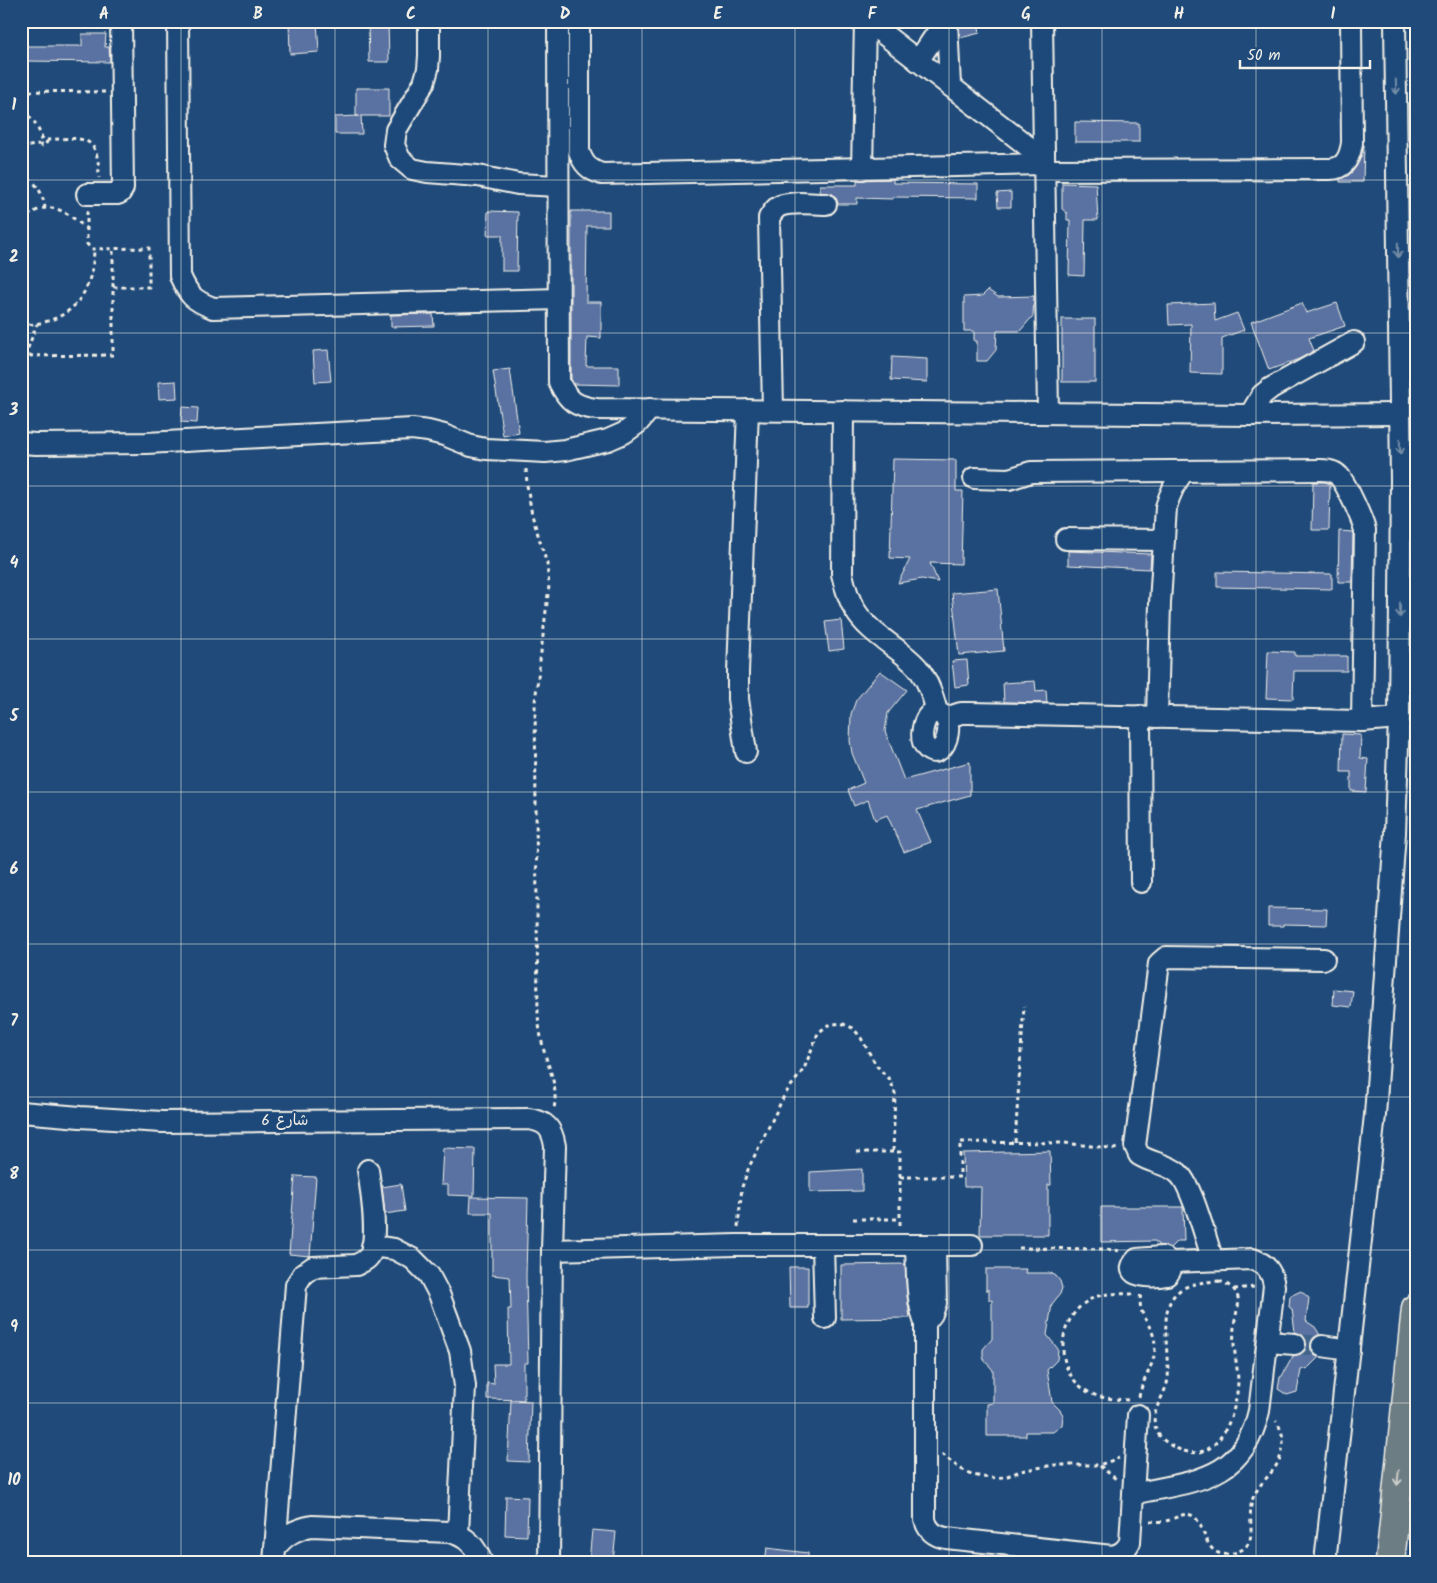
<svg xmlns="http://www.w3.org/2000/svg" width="1437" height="1583" font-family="Kalam,'Playpen Sans Arabic',sans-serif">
	<rect width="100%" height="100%" fill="#1f4a7a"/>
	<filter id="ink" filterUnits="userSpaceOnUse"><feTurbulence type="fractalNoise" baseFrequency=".02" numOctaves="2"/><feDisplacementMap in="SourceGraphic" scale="10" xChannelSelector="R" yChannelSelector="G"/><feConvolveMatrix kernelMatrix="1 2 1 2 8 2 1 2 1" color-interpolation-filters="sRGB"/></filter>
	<g filter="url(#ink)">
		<g fill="#5a72a2" stroke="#f4f1e8">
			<path d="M 289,21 L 317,21 L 319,52 L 290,54 Z"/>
			<path d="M 368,21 L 388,21 L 389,62 L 369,62 Z"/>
			<path d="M 959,21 L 978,21 L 980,33 L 960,38 Z"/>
			<path d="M 82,34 L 106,34 L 105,47 L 109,47 L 110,62 L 23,61 L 23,46 L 82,46 Z"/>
			<path d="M 356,88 L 389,88 L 389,116 L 361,116 L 362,134 L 335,134 L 335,117 L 359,116 L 356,116 Z"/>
			<path d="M 1075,122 L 1139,123 L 1139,142 L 1075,142 Z"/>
			<path d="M 1364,145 L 1363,182 L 1340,182 L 1340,179 L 1350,174 L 1356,167 L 1361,157 Z"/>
			<path d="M 893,179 L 893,183 L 978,184 L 978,198 L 893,197 L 893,199 L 857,198 L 857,204 L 838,204 L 836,198 L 833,194 L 820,192 L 820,185 L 857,185 L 857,180 Z"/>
			<path d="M 1062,183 L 1096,184 L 1098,220 L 1085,220 L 1084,276 L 1069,275 L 1070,220 L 1067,220 L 1067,213 L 1062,209 Z"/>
			<path d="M 1011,192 L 1011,207 L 998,207 L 997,193 Z"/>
			<path d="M 488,211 L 518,212 L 517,271 L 502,271 L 502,235 L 487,235 Z"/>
			<path d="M 571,211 L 609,211 L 609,226 L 587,226 L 586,302 L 601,302 L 601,338 L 587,337 L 586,366 L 619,366 L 619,385 L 574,384 L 571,379 Z"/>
			<path d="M 988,290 L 998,297 L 1034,296 L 1033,316 L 1020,331 L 997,331 L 996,350 L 987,361 L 977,361 L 977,341 L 974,341 L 974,331 L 964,331 L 964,297 L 982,296 Z"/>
			<path d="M 1214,303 L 1215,321 L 1237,313 L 1244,330 L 1222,338 L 1222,374 L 1190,373 L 1191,324 L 1169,325 L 1168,305 Z"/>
			<path d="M 1302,303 L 1306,313 L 1337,303 L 1345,326 L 1309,338 L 1314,351 L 1299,359 L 1269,370 L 1251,322 Z"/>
			<path d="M 433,314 L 434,326 L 391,327 L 391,315 Z"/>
			<rect x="1062" y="319" width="33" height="63"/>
			<path d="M 328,350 L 331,381 L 315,382 L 313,351 Z"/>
			<path d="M 892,357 L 927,359 L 927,382 L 891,380 Z"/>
			<path d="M 510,369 L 519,433 L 503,436 L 493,371 Z"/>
			<path d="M 176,381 L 177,398 L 159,399 L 158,382 Z"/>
			<path d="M 182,407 L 198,408 L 197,423 L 181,422 Z"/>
			<path d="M 893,459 L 956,460 L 956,491 L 963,491 L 961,564 L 930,563 L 938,582 L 922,579 L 898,583 L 910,559 L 890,558 Z"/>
			<path d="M 1313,482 L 1325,482 L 1330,484 L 1329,530 L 1312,530 Z"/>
			<path d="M 1339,531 L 1353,532 L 1352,582 L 1338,582 Z"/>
			<path d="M 1068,551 L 1151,554 L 1150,569 L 1068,565 Z"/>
			<path d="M 1217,572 L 1332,574 L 1332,589 L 1217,587 Z"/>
			<path d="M 998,589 L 1004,651 L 959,655 L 952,593 Z"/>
			<path d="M 841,620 L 844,649 L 829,651 L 825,622 Z"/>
			<path d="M 1268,651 L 1295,652 L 1295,656 L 1347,656 L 1347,671 L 1294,671 L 1293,699 L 1266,698 Z"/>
			<path d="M 967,660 L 969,685 L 955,687 L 952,661 Z"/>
			<path d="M 880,671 L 907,690 L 888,713 L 885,731 L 904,780 L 970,762 L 970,795 L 917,810 L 931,842 L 904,852 L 887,815 L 875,820 L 868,800 L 854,806 L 848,790 L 864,783 L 852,753 L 850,741 L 851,714 L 856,700 Z"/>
			<path d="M 1035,681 L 1036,691 L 1046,690 L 1047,703 L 1004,702 L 1003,683 Z"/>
			<path d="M 1342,734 L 1361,735 L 1360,758 L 1368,759 L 1366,792 L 1351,791 L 1351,772 L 1341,772 Z"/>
			<path d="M 1268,908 L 1327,909 L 1326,925 L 1283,924 L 1283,926 L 1268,926 Z"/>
			<path d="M 1334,989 L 1353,991 L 1351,1007 L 1333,1005 Z"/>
			<path d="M 443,1148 L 475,1149 L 474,1196 L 448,1195 L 448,1185 L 441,1185 Z"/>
			<path d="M 1050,1151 L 1051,1185 L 1048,1185 L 1048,1235 L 980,1235 L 981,1187 L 964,1187 L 963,1153 Z"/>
			<path d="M 862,1169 L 862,1191 L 810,1192 L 810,1172 Z"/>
			<path d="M 295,1176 L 316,1177 L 310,1256 L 289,1254 Z"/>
			<path d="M 401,1184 L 405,1211 L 385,1214 L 382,1187 Z"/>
			<path d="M 471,1197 L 528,1198 L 526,1276 L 528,1363 L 524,1363 L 524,1400 L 487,1399 L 487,1383 L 494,1384 L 493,1364 L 509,1364 L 508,1309 L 511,1309 L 510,1277 L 492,1275 L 492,1213 L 470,1213 Z"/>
			<path d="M 1101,1207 L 1183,1207 L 1184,1241 L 1177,1241 L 1170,1248 L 1158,1245 L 1155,1241 L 1101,1242 Z"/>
			<path d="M 905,1264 L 907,1296 L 910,1318 L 841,1319 L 841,1265 Z"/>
			<path d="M 789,1267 L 808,1267 L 808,1308 L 790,1308 Z"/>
			<path d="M 986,1269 L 1026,1269 L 1025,1273 L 1051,1273 L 1056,1276 L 1060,1281 L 1062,1288 L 1060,1294 L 1052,1304 L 1047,1335 L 1058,1349 L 1057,1360 L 1047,1370 L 1052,1402 L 1060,1410 L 1063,1415 L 1062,1425 L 1053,1432 L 1026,1432 L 1026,1436 L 987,1436 L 987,1404 L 993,1403 L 993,1370 L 984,1360 L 983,1355 L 983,1349 L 992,1339 L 992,1300 L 989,1300 L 989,1290 L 986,1290 Z"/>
			<path d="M 1301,1291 L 1309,1298 L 1306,1321 L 1315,1327 L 1320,1335 L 1313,1338 L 1310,1345 L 1311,1351 L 1314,1355 L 1319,1357 L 1308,1368 L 1301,1370 L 1297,1392 L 1287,1395 L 1278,1389 L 1280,1377 L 1282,1376 L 1293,1356 L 1301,1354 L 1305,1350 L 1307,1345 L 1306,1339 L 1302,1335 L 1295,1332 L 1292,1309 L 1289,1307 L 1290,1296 Z"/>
			<path d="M 511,1400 L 531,1401 L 529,1462 L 508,1461 Z"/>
			<path d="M 506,1496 L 528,1497 L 527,1536 L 505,1535 Z"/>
			<path d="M 592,1530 L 616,1532 L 613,1562 L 589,1562 Z"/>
			<path d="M 767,1548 L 808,1553 L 808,1562 L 765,1562 Z"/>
		</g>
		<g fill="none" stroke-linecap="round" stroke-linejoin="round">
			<path stroke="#3f638a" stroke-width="20" stroke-dasharray="20 10" stroke-linecap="butt" d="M 1295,1344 L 1322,1346"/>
			<defs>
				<g id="minor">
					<path d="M 178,21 L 180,276 C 189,296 193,300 213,308 L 559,299"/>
					<path d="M 429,21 L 429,56 L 428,69 L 424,83 L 396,130 L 394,145 L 400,159 L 412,169 L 427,172 L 478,176 L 518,184 L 558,186"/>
					<path d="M 558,21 L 559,382 C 568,401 576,407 597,409 L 1250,415 L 1400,414"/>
					<path d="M 579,21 L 579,151 C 583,164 589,170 602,174 L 1044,164"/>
					<path d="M 867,21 L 1044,159"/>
					<path d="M 947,21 L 950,86"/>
					<path d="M 1042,21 L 1048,413"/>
					<path d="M 918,61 L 945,21"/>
					<path d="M 862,169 L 865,21"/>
					<path d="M 1044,170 L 1330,169 C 1345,169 1350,156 1352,143 L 1351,21"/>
					<path d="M 87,194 L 117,194 L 120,193 L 123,188 L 121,21"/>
					<path d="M 773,410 L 769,218 C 772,213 775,208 780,206 C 791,201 814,204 826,204"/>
					<path d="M 843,411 L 842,574 C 845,587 848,599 855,610 C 870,635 898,646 917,667 C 928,680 933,696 937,712"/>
					<path d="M 1250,415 L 1262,395 L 1271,388 L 1354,342"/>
					<path d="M 21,443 L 36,444 L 146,443 L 412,429 L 428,431 L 444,435 L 471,446 L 486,449 L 545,452 L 565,450 L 608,440 L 624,433 L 638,423 L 650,409"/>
					<path d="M 974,478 L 1009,479 L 1031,472 L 1321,470 C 1328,470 1335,471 1339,476 C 1347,485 1362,519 1365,530 L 1362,721"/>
					<path d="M 1066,539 L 1164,540"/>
					<path d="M 933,712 C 963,713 942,770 925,746 C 919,738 923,717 933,712 Z"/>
					<path d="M 1140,716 L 1141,882"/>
					<path d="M 1157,717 L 1160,603 L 1166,507 C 1170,493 1175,483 1183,472"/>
					<path d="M 946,718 L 961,713 L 969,713 L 1362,721 L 1399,718"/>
					<path d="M 746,752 L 738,699 L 738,672 L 748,410"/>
					<path d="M 21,1112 L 80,1117 L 162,1122 L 528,1119 C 546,1121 552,1128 555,1146 L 552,1250 L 549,1562"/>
					<path d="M 823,1245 L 825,1318"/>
					<path d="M 916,1245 C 917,1272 916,1298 925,1323 L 925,1520 C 928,1531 935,1536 946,1538 L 1112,1556 C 1121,1554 1126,1550 1130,1542 L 1138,1415"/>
					<path d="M 372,1246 L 394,1249 L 413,1259 L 429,1275 L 439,1294 L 460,1351 L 465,1386 L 458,1534"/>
					<path d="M 552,1250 L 736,1245 L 972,1245"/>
					<path d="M 1162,1257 C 1172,1260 1174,1268 1167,1275 C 1156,1277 1118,1279 1137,1259 Z"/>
					<path d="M 1213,1260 C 1206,1241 1192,1184 1178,1173 C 1168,1164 1151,1163 1139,1155 L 1135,1146 L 1159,963 L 1166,957 L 1324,959"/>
					<path d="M 925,1323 L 932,1314 L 936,1303 L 935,1245"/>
					<path d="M 1268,1342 L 1295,1344"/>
					<path d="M 1322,1346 L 1349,1350"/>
					<path d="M 1133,1494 C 1193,1481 1243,1481 1259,1411 L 1274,1286 C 1272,1271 1266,1264 1253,1259 L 1171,1262"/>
					<path d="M 275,1548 C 285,1535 296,1529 312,1526 L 449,1532 C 467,1536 475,1546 482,1562"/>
					<path d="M 274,1562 L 296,1285 L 303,1274 L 313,1267 L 356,1265 C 362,1262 368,1260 371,1253 C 378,1233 371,1191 368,1170"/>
					<path d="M 1325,1562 L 1375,1115 L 1395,833 L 1399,718 L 1401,480 L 1395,21"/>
				</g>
				<path id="highway" d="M 1390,1562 L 1416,1308"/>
			</defs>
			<use href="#minor" stroke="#f4f1e8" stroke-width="24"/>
			<use href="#highway" stroke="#f4f1e8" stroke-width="31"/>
			<g stroke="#f4f1e8" stroke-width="3" stroke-dasharray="4 4" stroke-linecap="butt">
				<path d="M 21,91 L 106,92"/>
				<path d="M 21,113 C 34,116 37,126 42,138 L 47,140 L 47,142 L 44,146 L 41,146 L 39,141 L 42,138"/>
				<path d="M 47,140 C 84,137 99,134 99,178"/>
				<path d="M 21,148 L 39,144"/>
				<path d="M 21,175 C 37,182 42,191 45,208"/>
				<path d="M 87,211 L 87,244 L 91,249 L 149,248 L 149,287 L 113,287"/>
				<path d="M 21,220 C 27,217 32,212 38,210 C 58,202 73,218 87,229"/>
				<path d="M 21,258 C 30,274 26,286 21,303"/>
				<path d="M 21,325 C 70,324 93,296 94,249"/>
				<path d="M 21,356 L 113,355 L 113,249"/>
				<path d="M 25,356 L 37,324"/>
				<path d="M 526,469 L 527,485 L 532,515 L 547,564 L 549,586 L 535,702 L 538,1015 C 539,1027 541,1039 544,1051 C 550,1072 558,1086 554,1109"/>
				<path d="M 1015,1142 L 1024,1006"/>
				<path d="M 857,1152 L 900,1152 L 900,1227"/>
				<path d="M 900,1177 L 960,1177 L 960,1142 L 1064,1143 L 1118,1149"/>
				<path d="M 853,1219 L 900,1219"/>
				<path d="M 738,1227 L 742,1187 L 749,1167 L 785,1094 L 804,1069 L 818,1033 L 828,1025 L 841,1023 L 853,1028 L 861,1038 L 876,1065 L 890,1080 L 895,1093 L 893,1152"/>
				<path d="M 1019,1248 L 1106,1249 L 1121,1251"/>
				<path d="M 1219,1281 C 1227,1284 1236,1288 1238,1298 C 1240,1305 1236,1312 1235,1320 C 1231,1341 1237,1360 1238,1380 C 1238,1408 1221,1463 1184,1451 C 1176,1449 1165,1443 1159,1435 C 1145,1414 1166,1398 1168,1378 C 1169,1371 1167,1363 1167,1355 C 1164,1308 1162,1283 1219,1281 Z"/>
				<path d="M 1234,1289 L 1255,1287"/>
				<path d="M 1139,1397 C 1142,1379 1156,1364 1155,1345 C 1154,1323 1136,1318 1141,1293"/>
				<path d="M 1128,1400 C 1116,1399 1102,1399 1090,1393 C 1052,1373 1055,1316 1093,1298 C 1106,1292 1121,1294 1135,1294"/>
				<path d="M 942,1454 L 959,1468 L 973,1475 L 989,1478 L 1005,1477 L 1020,1471 L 1054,1465 L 1099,1465 L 1119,1458"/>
				<path d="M 1100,1466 L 1116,1479"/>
				<path d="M 1150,1521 C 1155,1521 1160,1522 1165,1521 C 1174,1520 1182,1512 1191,1515 C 1206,1520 1202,1557 1228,1554 C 1265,1549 1244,1520 1253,1498 C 1262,1476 1282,1471 1283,1442 C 1283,1434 1280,1427 1276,1421"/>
			</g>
			<use href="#minor" stroke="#1f4a7a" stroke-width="20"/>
			<use href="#highway" stroke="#6d7d84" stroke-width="28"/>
		</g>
		<defs><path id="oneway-shaft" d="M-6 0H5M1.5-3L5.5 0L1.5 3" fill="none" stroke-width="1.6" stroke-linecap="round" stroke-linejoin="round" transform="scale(1.25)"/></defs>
		<g stroke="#748da6">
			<use href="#oneway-shaft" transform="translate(1396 87) rotate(89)"/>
			<use href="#oneway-shaft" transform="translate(1398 250) rotate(89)"/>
			<use href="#oneway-shaft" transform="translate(1400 447) rotate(89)"/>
			<use href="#oneway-shaft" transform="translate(1400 610) rotate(90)"/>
		</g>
		<use stroke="#ccceca" href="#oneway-shaft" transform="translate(1398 1478) rotate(96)"/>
	</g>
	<path fill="none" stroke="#f4f1e8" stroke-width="1" stroke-opacity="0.55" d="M 181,21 L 181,1562M 335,21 L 335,1562M 488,21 L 488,1562M 642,21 L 642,1562M 795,21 L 795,1562M 949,21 L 949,1562M 1102,21 L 1102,1562M 1256,21 L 1256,1562M 21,180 L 1416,180M 21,333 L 1416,333M 21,486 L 1416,486M 21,639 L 1416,639M 21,792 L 1416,792M 21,944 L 1416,944M 21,1097 L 1416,1097M 21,1250 L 1416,1250M 21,1403 L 1416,1403"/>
	<g text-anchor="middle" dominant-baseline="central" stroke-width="4" stroke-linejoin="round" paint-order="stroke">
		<g font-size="15" fill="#f4f1e8" stroke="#1f4a7a">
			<text x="285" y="1121">شارع 6</text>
		</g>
	</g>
	<rect width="1437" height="1583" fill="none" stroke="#1f4a7a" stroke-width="55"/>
	<path d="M1240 60v8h130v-8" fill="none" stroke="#f4f1e8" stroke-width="2.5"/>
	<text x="1247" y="60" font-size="15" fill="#f4f1e8" stroke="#1f4a7a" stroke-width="4" paint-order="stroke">50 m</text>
	<rect x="28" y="28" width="1382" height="1528" fill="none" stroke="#f4f1e8" stroke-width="2"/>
	<g font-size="16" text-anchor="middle" font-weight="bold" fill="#f4f1e8">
		<text x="104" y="19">A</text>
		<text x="258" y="19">B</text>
		<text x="411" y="19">C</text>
		<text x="565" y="19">D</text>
		<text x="718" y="19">E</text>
		<text x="872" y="19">F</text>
		<text x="1026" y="19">G</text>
		<text x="1179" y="19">H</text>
		<text x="1333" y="19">I</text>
		<text x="14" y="110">1</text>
		<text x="14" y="262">2</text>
		<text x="14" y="415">3</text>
		<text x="14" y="568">4</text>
		<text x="14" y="721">5</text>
		<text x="14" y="874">6</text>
		<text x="14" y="1026">7</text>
		<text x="14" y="1179">8</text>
		<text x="14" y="1332">9</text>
		<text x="14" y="1485">10</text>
	</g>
</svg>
